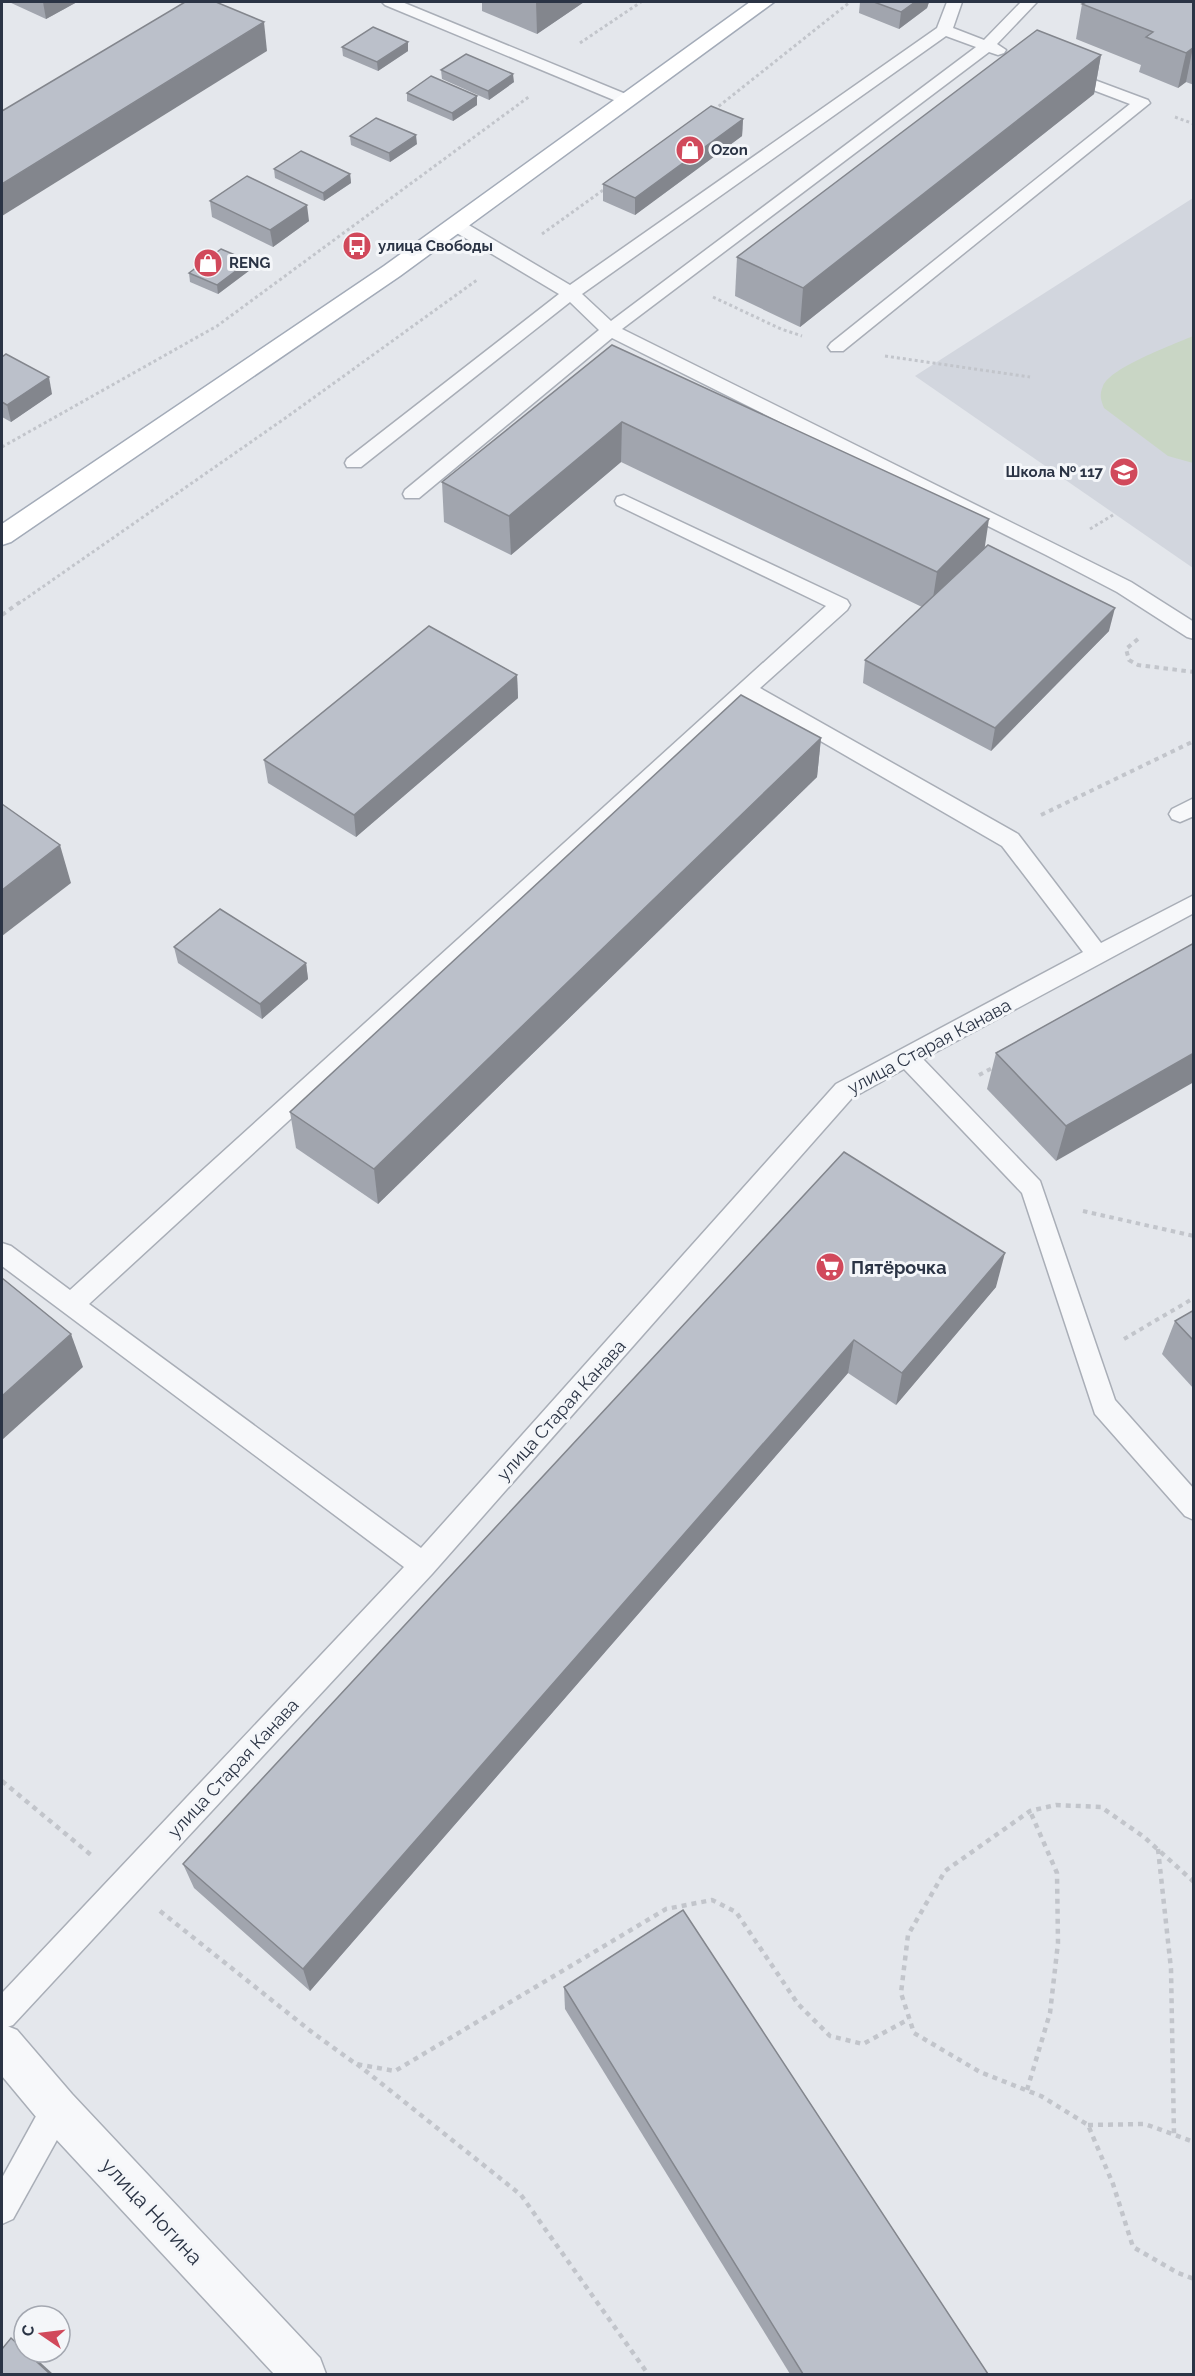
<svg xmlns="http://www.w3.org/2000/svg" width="1195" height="2376" font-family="Raleway,sans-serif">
  <rect width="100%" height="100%" fill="#e4e7ec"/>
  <polygon fill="#d2d6de" points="1193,198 1193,568 915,376"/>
  <path fill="#c9d6c5" d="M1193,336V463L1168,456L1104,408C1101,400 1099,395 1103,386C1111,367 1173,345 1193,336Z"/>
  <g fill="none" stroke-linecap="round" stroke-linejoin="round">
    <g stroke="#a9aeb7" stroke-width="3">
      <g id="lane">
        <polygon points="382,2 402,2 633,97 635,100 627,105 621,103 385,5"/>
        <path d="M947,2H962L953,28L984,40L1021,2H1037L997,44L1006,50L1004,53L998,55L989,52L622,329L1131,582L1194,622V639L1187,637L1117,592L1046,555L612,338L419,498H405L403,494L405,490L599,330L570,302L361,467H347L345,463L347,459L559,294L450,229L448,225L450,221H462L570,285L937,28ZM946,36L976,47L611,321L582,294Z"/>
        <polygon points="1065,69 1148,100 1150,103 843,351 831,351 828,347 831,343 1130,104 1059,77 1057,74 1059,71"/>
        <path d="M624,495L847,600L850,605L847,610L760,688L1018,834L1101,943L1194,895V913L923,1059L1040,1181L1115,1400L1194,1489V1520L1185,1516L1095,1414L1022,1193L904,1069L852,1098L432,1574L13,2025L2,2029V1993L404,1567L2,1266V1243L11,1246L70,1290L826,606L617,505L615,501L617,497ZM748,699L1002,846L1083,952L836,1084L421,1548L89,1304Z"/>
        <polygon points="1194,798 1194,816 1180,822 1172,819 1169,814 1172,809"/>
        <polygon points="57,2094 68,2098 72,2109 68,2120 13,2219 2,2224 2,2178 46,2098"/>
      </g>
    </g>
    <g stroke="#a9aeb7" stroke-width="3">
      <polygon id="street" points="2,2024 17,2030 72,2094 320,2358 326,2374 274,2374 42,2124 2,2076"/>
    </g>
    <g stroke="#a3abb8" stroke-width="3">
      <polygon id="primary" points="750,2 774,2 400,276 11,542 2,545 2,524 384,266"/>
    </g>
    <g stroke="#c2c5cb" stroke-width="3" stroke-dasharray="3 3" stroke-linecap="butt">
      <polyline points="580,43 641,2"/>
      <polyline points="714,110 850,2"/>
      <polyline points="1175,117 1194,124"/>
      <polyline points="542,234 606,188"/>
      <polyline points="713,297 781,329 802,336"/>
      <polyline points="885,356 1030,377"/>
      <polyline points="2,447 217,326 530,96"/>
      <polyline points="1090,529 1113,515"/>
      <polyline points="18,604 284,419 477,280"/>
    </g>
    <g stroke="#c2c5cb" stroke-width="4" stroke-dasharray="4.5 4.5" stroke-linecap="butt">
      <polyline points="2,615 20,602"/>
      <polyline points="1138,639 1126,649 1129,660 1138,665 1194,672"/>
      <polyline points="1041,815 1194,741"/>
      <polyline points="979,1075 996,1066"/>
      <polyline points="1083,1211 1194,1236"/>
      <polyline points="1124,1339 1194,1298"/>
    </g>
    <g stroke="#c2c5cb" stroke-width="4.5" stroke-dasharray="5 5" stroke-linecap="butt">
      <polyline points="2,1781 91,1855"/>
      <polyline points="1158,1849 1171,1969 1174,2135"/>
      <polyline points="1194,1882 1144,1837 1101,1807 1056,1805 1030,1811 945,1871 908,1935 901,1993 914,2033 980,2072 1041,2096 1088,2125 1113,2184 1133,2247 1178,2273 1194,2279"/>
      <polyline points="160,1911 313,2033 356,2064 395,2071 666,1909 712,1900 736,1912 798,2004 830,2036 863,2044 909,2019"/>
      <polyline points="357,2064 521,2195 648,2374"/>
      <polyline points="1027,2090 1050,2013 1058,1943 1057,1873 1030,1811"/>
      <polyline points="1088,2125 1145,2124 1194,2142"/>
    </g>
    <use href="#lane" fill="#f7f8fa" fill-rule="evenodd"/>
    <use href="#street" fill="#f7f8fa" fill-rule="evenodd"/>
    <use href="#primary" fill="#fff" fill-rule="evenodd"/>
  </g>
  <g fill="#a1a5ae">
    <polygon points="9,2 77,2 46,19"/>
    <polygon points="482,2 584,2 537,34 482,11"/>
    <polygon points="860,2 929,2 927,8 899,29 859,13"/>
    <polygon points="1194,2 1194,85 1186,82 1178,88 1139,72 1141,65 1076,39 1082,4"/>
    <polygon points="408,42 408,51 378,71 343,56 342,47"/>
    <polygon points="1101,55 1094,94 800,327 735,296 737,257"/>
    <polygon points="441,70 514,82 489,100 442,79"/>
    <polygon points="407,93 477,105 453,121 407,101"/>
    <polygon points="743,119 742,136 635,215 603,201 603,184"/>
    <polygon points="350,136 417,144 390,162 351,145"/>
    <polygon points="274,169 350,174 351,183 324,201 275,178"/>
    <polygon points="210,201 309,221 273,247 212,217"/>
    <polygon points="249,261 250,270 218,294 190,282 189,273"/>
    <polygon points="612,345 984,549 1109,631 991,751 863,683 865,660 922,607 621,462 511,555 444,522 442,482"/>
    <polygon points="2,357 52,394 11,422 2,417"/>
    <polygon points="517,675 518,698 356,837 268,783 264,760"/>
    <polygon points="821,738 817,777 378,1204 296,1148 290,1112"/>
    <polygon points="1194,943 1056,1161 987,1089 996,1053"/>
    <polygon points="174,947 306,963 308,979 262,1019 178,963"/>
    <polygon points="844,1152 996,1287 896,1405 848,1373 310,1991 194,1888 183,1864"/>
    <polygon points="1194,1310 1194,1389 1162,1354 1175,1321"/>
    <polygon points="564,1987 988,2374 790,2374 565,2009"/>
  </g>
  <g fill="#83868d">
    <polygon points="43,2 77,2 46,19"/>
    <polygon points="536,2 584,2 537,34"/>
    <polygon points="915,2 929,2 927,8 899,29 901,12"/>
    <polygon points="264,22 267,51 2,216 2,184"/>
    <polygon points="408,42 408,51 378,71 377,62"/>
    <polygon points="1193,47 1186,82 1178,88 1186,53"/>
    <polygon points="1101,55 1094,94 800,327 803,288"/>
    <polygon points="513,74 514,82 489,100 488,91"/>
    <polygon points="477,96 477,105 453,121 452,113"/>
    <polygon points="743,119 742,136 635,215 635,198"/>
    <polygon points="416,135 417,144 390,162 389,153"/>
    <polygon points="350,174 351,183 324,201 323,193"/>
    <polygon points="307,205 309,221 273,247 270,230"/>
    <polygon points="249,261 250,270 218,294 217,285"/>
    <polygon points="49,377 52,394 11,422 7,405"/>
    <polygon points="622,422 621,462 511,555 509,516"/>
    <polygon points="989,519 983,559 931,611 937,572"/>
    <polygon points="1115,608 1109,631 991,751 995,728"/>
    <polygon points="517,675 518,698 356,837 354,815"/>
    <polygon points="821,738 817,777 378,1204 374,1169"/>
    <polygon points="60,845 71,883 2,936 2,890"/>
    <polygon points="306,963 308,979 262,1019 260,1004"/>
    <polygon points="1194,1053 1194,1082 1056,1161 1066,1126"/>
    <polygon points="1005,1253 996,1287 896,1405 902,1373"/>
    <polygon points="71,1334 83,1367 2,1440 2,1396"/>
    <polygon points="854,1340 848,1373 310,1991 303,1969"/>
    <polygon points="26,2352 29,2352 53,2374 50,2374"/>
  </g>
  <g fill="#bbc0ca" stroke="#83868d" stroke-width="1.5">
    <polygon points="185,2 216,2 264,22 2,184 2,111"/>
    <polygon points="874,2 915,2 901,12"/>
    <polygon points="1086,2 1194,2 1194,47 1186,53 1146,37 1153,32 1082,4"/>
    <polygon points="373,27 408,42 377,62 342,47"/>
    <polygon points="1037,30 1101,55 803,288 737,257"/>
    <polygon points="466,54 513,74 488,91 441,70"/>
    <polygon points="431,76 477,96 452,113 407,93"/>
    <polygon points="711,106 743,119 635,198 603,184"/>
    <polygon points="376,118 416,135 389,153 350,136"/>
    <polygon points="301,151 350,174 323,193 274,169"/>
    <polygon points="247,176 307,205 270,230 210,201"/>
    <polygon points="221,249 249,261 217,285 189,273"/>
    <polygon points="612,345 989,519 937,572 622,422 509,516 442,482"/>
    <polygon points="6,354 49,377 7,405 2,402 2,357"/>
    <polygon points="988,545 1115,608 995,728 865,660"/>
    <polygon points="429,626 517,675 354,815 264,760"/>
    <polygon points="741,695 821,738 374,1169 290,1112"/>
    <polygon points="2,804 60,845 2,890"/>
    <polygon points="220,909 306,963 260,1004 174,947"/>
    <polygon points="1194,943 1194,1053 1066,1126 996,1053"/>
    <polygon points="844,1152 1005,1253 902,1373 854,1340 303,1969 183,1864"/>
    <polygon points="2,1278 71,1334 2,1396"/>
    <polygon points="1194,1310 1194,1341 1175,1321"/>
    <polygon points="683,1910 988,2374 803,2374 564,1987"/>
    <polygon points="11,2338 24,2350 24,2352 26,2352 50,2374 2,2374 2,2349"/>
  </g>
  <defs>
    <g id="shop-disc" transform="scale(1.5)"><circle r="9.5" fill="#d1495b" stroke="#f4f6f9"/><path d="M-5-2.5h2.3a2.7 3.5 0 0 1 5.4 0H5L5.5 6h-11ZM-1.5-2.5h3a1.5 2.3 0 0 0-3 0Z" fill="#fff"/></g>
    <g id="bus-disc" transform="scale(1.5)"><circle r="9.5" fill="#d1495b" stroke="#f4f6f9"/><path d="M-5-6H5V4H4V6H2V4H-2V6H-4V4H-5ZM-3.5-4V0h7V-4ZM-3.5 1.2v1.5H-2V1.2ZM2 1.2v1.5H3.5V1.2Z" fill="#fff"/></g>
    <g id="school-disc" transform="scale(1.5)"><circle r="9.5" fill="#d1495b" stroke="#f4f6f9"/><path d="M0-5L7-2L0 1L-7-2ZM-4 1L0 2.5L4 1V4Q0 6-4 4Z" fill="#fff"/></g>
    <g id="supermarket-disc" transform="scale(1.5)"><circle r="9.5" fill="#d1495b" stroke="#f4f6f9"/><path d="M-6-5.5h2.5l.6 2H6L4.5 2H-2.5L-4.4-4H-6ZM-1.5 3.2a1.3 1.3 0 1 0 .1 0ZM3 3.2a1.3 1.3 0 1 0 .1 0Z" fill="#fff"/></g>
  </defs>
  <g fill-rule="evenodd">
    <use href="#shop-disc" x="690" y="150"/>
    <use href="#bus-disc" x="357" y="246"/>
    <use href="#shop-disc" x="208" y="263"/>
    <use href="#school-disc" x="1124" y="472"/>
    <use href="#supermarket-disc" x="830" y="1267"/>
  </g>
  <g text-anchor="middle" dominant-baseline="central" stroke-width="6" stroke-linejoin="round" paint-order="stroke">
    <g font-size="15" font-weight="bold" fill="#2b3445" stroke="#f4f6f9" text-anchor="start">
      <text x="711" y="150">Ozon</text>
      <text x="378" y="246">улица Свободы</text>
      <text x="229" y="263">RENG</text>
      <text x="1103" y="472" text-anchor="end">Школа № 117</text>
    </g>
    <g font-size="18" fill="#2b3445" stroke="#f4f6f9">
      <text transform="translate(929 1046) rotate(-28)">улица Старая Канава</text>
      <text transform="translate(561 1410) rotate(-48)">улица Старая Канава</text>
      <text transform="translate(233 1768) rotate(-47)">улица Старая Канава</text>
    </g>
    <g font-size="18" font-weight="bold" fill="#2b3445" stroke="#f4f6f9" text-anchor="start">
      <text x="851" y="1267">Пятёрочка</text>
    </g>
    <g font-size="21" fill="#2b3445" stroke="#f4f6f9">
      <text transform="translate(152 2211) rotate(47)">улица Ногина</text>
    </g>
  </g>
  <rect width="1195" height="2376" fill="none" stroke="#2b3445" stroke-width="6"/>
  <g transform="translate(42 2334) rotate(284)"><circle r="28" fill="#f4f6f9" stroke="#a4a8b1" stroke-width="1.5"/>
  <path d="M0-4.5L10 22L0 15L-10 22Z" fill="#d1495b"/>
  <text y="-9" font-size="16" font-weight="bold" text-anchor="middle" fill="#2b3445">С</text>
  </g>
</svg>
